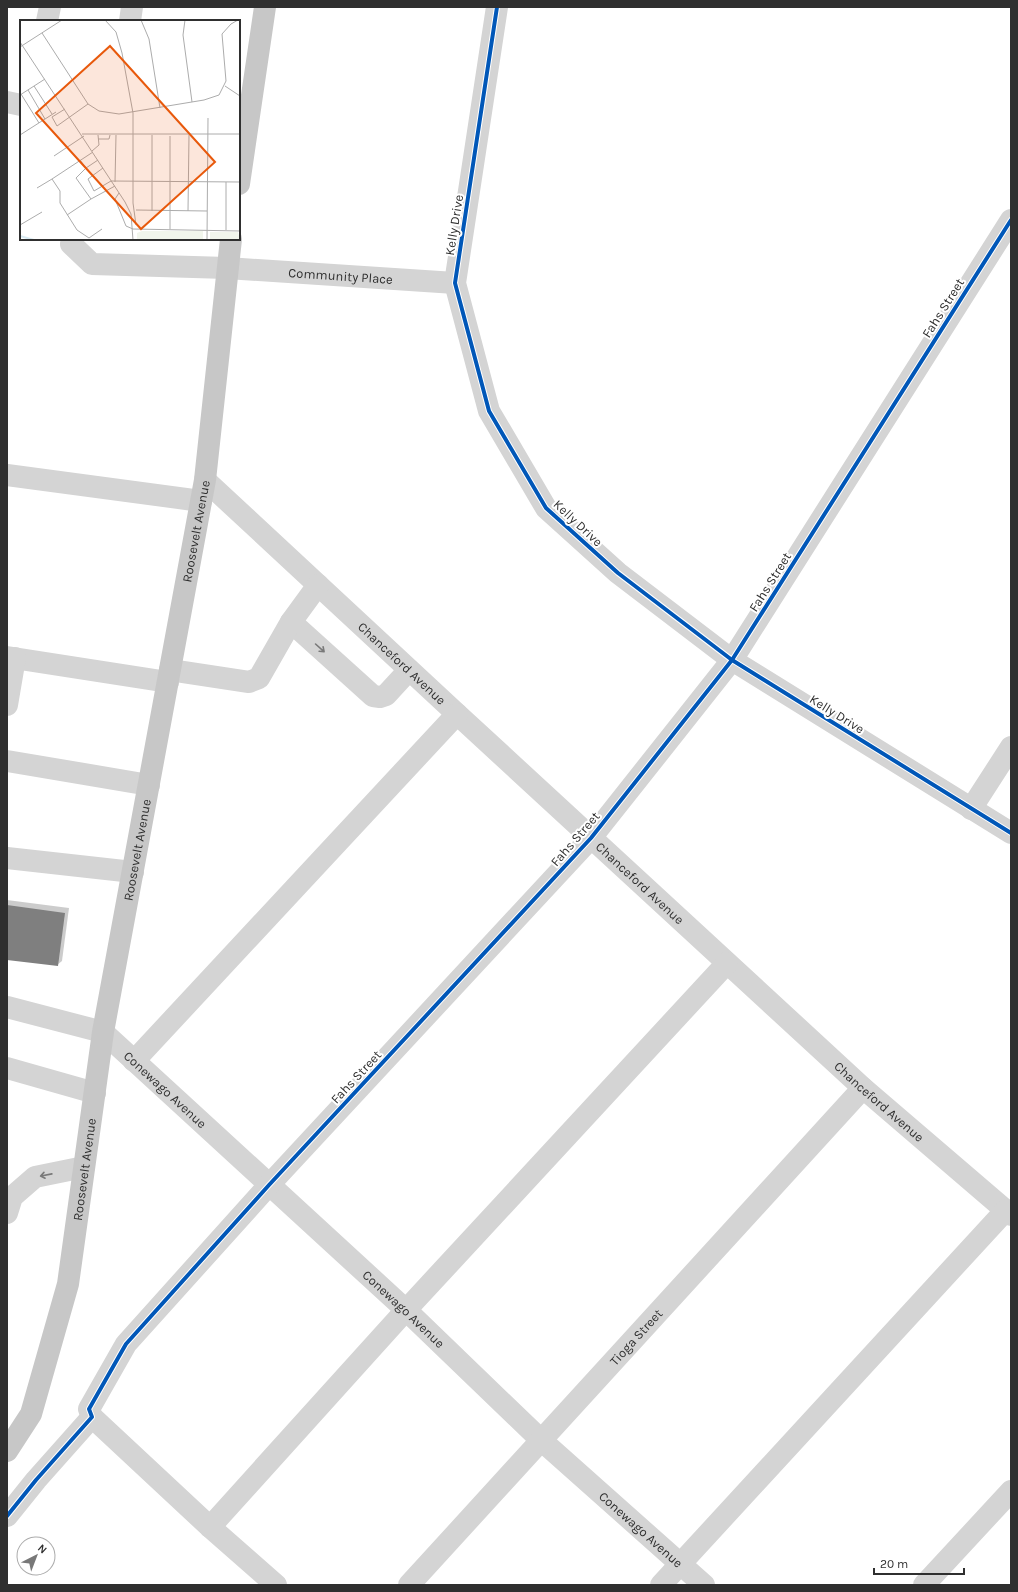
<svg xmlns="http://www.w3.org/2000/svg" width="1018" height="1592" font-family="Karla,sans-serif">
  <rect width="100%" height="100%" fill="#fff"/>
  <polygon fill="#0003" points="7,900 69,908 62,961 57,965 7,958"/>
  <polygon fill="#7f7f7f" points="7,905 65,913 58,966 7,960"/>
  <g fill="none" stroke-linecap="round" stroke-linejoin="round">
    <g stroke="#d4d4d4" stroke-width="22">
      <polyline points="497,7 455,283 489,411 546,508 618,573 732,660 1011,833"/>
      <polyline points="47,21 50,7"/>
      <polyline points="130,21 132,7"/>
      <polyline points="7,102 21,105"/>
      <path id="s1" d="M72,239L71,244L92,264L227,268L455,283"/>
      <polyline points="7,475 201,501"/>
      <path id="s2" d="M205,480L457,714L863,1088L1011,1215"/>
      <polyline points="291,622 373,696 380,697 386,695 409,670"/>
      <polyline points="7,657 168,682"/>
      <polyline points="170,670 249,682 259,678 291,622 318,585"/>
      <polyline points="7,705 15,658"/>
      <polyline points="7,761 149,785"/>
      <polyline points="971,809 1011,747"/>
      <polyline points="7,858 133,872"/>
      <path id="s3" d="M7,1007L103,1032L406,1310L541,1440L704,1585"/>
      <polyline points="134,1061 457,714"/>
      <polyline points="7,1068 95,1093"/>
      <polyline points="7,1213 12,1197 35,1177 84,1167"/>
      <polyline points="7,1516 36,1480 92,1417"/>
      <polyline points="210,1527 406,1310 727,963"/>
      <polyline points="276,1585 210,1527 92,1417 89,1409 126,1344 269,1185 591,838 732,660 1011,220"/>
      <path id="s4" d="M409,1585L863,1088"/>
      <polyline points="661,1585 1006,1210"/>
      <polyline points="924,1585 1011,1491"/>
    </g>
    <g stroke="#c7c7c7" stroke-width="22">
      <polyline points="239,184 265,7"/>
      <path id="s5" d="M7,1451L31,1414L68,1284L103,1032L205,480L231,239"/>
    </g>
    <g stroke="#fff" stroke-width="6">
      <g id="cycleway">
        <polyline points="497,7 455,283 489,411 546,508 618,573 732,660 1011,833"/>
        <polyline points="7,1516 36,1480 92,1417 89,1409 126,1344 269,1185 591,838 732,660 1011,220"/>
      </g>
    </g>
    <use href="#cycleway" stroke="#0057b8" stroke-width="4"/>
  </g>
  <defs><path id="oneway-shaft" d="M-6 0H5M1.5-3L5.5 0L1.5 3" fill="none" stroke-width="1.6" stroke-linecap="round" stroke-linejoin="round"/></defs>
  <g stroke="#797979">
    <use href="#oneway-shaft" transform="translate(320 648) rotate(42)"/>
    <use href="#oneway-shaft" transform="translate(46 1175) rotate(169)"/>
  </g>
  <g text-anchor="middle" dominant-baseline="central" stroke-width="4" stroke-linejoin="round" paint-order="stroke">
    <g font-size="13" fill="#2f2f2f" stroke="#fff">
      <text transform="translate(454 225) rotate(-81)">Kelly Drive</text>
      <text stroke="none"><textPath href="#s1" startOffset="283">Community Place</textPath></text>
      <text transform="translate(943 308) rotate(-58)">Fahs Street</text>
      <text transform="translate(578 523) rotate(43)">Kelly Drive</text>
      <text stroke="none"><textPath href="#s5" startOffset="943">Roosevelt Avenue</textPath></text>
      <text transform="translate(770 582) rotate(-58)">Fahs Street</text>
      <text stroke="none"><textPath href="#s2" startOffset="269">Chanceford Avenue</textPath></text>
      <text transform="translate(837 714) rotate(32)">Kelly Drive</text>
      <text transform="translate(575 839) rotate(-49)">Fahs Street</text>
      <text stroke="none"><textPath href="#s5" startOffset="619">Roosevelt Avenue</textPath></text>
      <text stroke="none"><textPath href="#s2" startOffset="593">Chanceford Avenue</textPath></text>
      <text transform="translate(356 1077) rotate(-47)">Fahs Street</text>
      <text stroke="none"><textPath href="#s3" startOffset="184">Conewago Avenue</textPath></text>
      <text stroke="none"><textPath href="#s2" startOffset="917">Chanceford Avenue</textPath></text>
      <text stroke="none"><textPath href="#s5" startOffset="295">Roosevelt Avenue</textPath></text>
      <text stroke="none"><textPath href="#s3" startOffset="508">Conewago Avenue</textPath></text>
      <text stroke="none"><textPath href="#s4" startOffset="336">Tioga Street</textPath></text>
      <text stroke="none"><textPath href="#s3" startOffset="832">Conewago Avenue</textPath></text>
    </g>
  </g>
  <g transform="translate(20 20)">
    <rect width="220" height="220" fill="#fff"/>
    <path d="M122,211H183V220H117V213ZM190,212H218L220,220H190Z" fill="#f1f5ec"/>
    <path fill="none" stroke="#d8eaf2" stroke-width="2" d="M0,216L14,220"/>
    <path fill="none" stroke="#acacac" stroke-width="1" d="M85,0L96,12L102,33L113,93V183L116,205M121,0L129,19L140,88M165,0L163,15L172,82M22,13L68,84L79,91L99,94L184,80L199,75L206,61L202,14L211,4L218,0M0,22L105,182L111,194L113,220M0,27L42,0M14,66L32,94M205,66L220,76M8,70L25,99M1,74L19,103M0,75L25,59M45,89L32,97L37,106L68,84M62,114H220M0,115L36,92M78,119H89L90,115M72,131L79,125L78,115M73,132L32,159L40,171V183L57,210L69,218L82,209M34,136L64,116M60,140L66,148L78,140M66,148L56,158L71,179L95,166M83,148L68,159L74,171L91,161L220,162M95,162L96,115M17,168L32,159M99,173L95,179L106,206L113,209L220,211M116,190L187,191M132,191V115M168,191L169,115M47,195L71,179M0,205L22,192M150,209V116M206,210V162M187,220L188,98"/>
    <path fill="#e8590c" fill-opacity="0.15" stroke="#e8590c" stroke-width="2" d="M90,26L195,142L121,209L16,93Z"/>
    <rect width="220" height="220" fill="none" stroke="#2f2f2f" stroke-width="2"/>
  </g>
  <rect width="1018" height="1592" fill="none" stroke="#2f2f2f" stroke-width="16"/>
  <g transform="translate(36 1556) rotate(42)"><circle r="19" fill="#ffffff" stroke="#acacac"/>
  <path d="M0-3L7 15L0 10L-7 15Z" fill="#787878"/>
  <text y="-6" font-size="11" font-weight="bold" text-anchor="middle" fill="#2f2f2f">N</text>
  </g>
  <path d="M874 1568v6h90v-6" fill="none" stroke="#2f2f2f" stroke-width="2"/>
  <text x="880" y="1568" font-size="12" fill="#2f2f2f" stroke="#ffffff" stroke-width="3" paint-order="stroke">20 m</text>
</svg>
